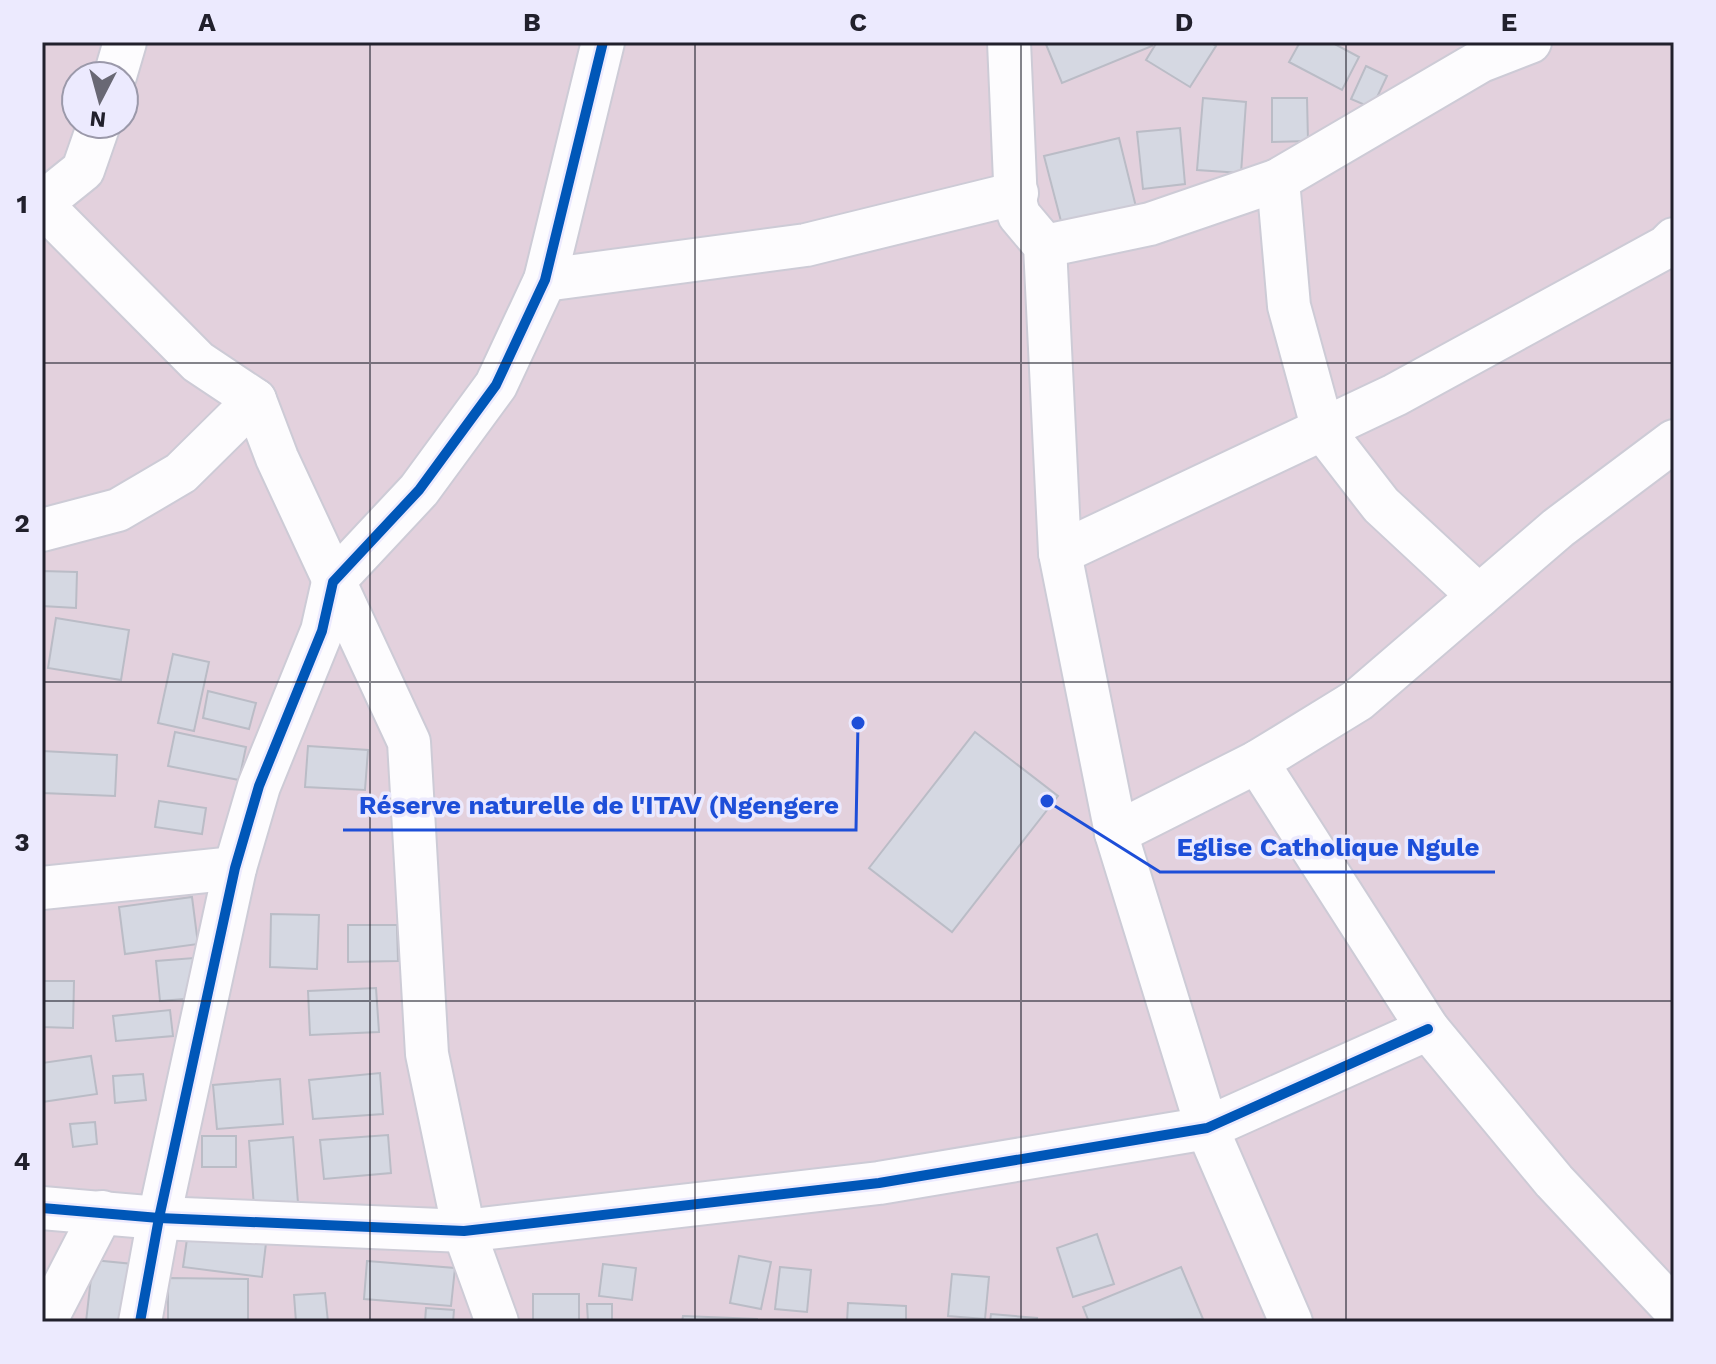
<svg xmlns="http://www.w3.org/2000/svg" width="1716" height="1364" font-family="'Work Sans',sans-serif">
  <rect width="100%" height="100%" fill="#f0eefa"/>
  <path fill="#e3d1dd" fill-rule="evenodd" d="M42,42H1674V1322H42ZM76,76H124V124H76Z"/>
  <g fill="#d5d8e2" stroke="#babcc6" stroke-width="2">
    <polygon points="1045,42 1150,42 1152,46 1062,83"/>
    <polygon points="1157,42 1209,42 1216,46 1190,87 1146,60"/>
    <polygon points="1300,42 1331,42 1359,57 1342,90 1289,62"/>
    <polygon points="1366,66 1387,76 1372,108 1351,99"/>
    <polygon points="1203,98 1246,102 1241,173 1197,170"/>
    <polygon points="1272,98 1307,98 1308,141 1272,142"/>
    <polygon points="1180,128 1185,184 1143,189 1137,132"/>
    <polygon points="1119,138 1136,207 1062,225 1044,156"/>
    <polygon points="42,571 77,572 76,608 42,606"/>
    <polygon points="56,618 129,630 121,680 48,668"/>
    <polygon points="173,654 209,662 194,731 158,723"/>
    <polygon points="208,691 256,703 249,729 203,718"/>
    <polygon points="175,732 246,747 239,780 168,766"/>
    <polygon points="975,732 1058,796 952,932 869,868"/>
    <polygon points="308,746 368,750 365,790 305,787"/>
    <polygon points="42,751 117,755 115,796 42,793"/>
    <polygon points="159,801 206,808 202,834 155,827"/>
    <polygon points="192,897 198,944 125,954 119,907"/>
    <polygon points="271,914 319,915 317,969 270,967"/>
    <polygon points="348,925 397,925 398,961 348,962"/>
    <polygon points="194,958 197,998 160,1001 156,961"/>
    <polygon points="42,981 74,981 73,1028 42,1027"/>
    <polygon points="376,988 379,1032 310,1035 308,991"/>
    <polygon points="170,1010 173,1036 116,1041 113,1016"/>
    <polygon points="91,1056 97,1094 42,1102 42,1063"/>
    <polygon points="380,1073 383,1114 313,1119 309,1080"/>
    <polygon points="143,1074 146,1100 115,1103 113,1076"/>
    <polygon points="280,1079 283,1124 217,1129 213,1085"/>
    <polygon points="95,1122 97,1144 73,1147 70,1124"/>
    <polygon points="388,1135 391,1173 324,1179 320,1140"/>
    <rect x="202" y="1136" width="34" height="31"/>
    <polygon points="293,1137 298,1203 254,1207 249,1141"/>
    <polygon points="188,1232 266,1243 262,1277 183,1267"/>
    <polygon points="1097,1234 1114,1284 1073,1297 1057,1248"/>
    <polygon points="739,1256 771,1262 761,1309 730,1303"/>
    <polygon points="93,1260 133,1264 127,1322 86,1322"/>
    <polygon points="367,1261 455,1268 451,1306 364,1299"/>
    <polygon points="603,1264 636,1268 632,1300 599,1296"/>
    <polygon points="780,1267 811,1270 807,1312 775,1309"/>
    <polygon points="1181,1267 1203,1319 1089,1322 1083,1307"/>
    <polygon points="952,1274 989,1277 985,1319 948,1316"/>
    <polygon points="168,1278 248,1279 248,1322 168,1322"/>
    <polygon points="325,1293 328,1322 296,1322 294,1295"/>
    <rect x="533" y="1294" width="46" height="28"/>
    <polygon points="848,1303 906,1306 906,1322 847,1322"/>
    <polygon points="587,1304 612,1304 612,1322 588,1322"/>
    <polygon points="426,1308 454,1310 453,1322 425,1322"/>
    <polygon points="991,1314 1037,1318 1036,1322 990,1322"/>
    <polygon points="683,1316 757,1319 757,1322 682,1322"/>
  </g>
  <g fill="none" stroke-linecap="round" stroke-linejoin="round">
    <g stroke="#cdcbd6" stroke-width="46">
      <g id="minor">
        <polyline points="1009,42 1016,204 1019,215 1045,246 1060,553 1116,833 1207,1128 1291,1322"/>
        <polyline points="115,76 125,42"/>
        <polyline points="1278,180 1289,306 1323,430 1381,505 1479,596"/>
        <polyline points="42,203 83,170 99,124"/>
        <polyline points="42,205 198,362 255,400 277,458 409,742 427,1054 464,1231 497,1322"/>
        <polyline points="1045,246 1150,224 1278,180 1481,61 1530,42"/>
        <polyline points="545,280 806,245 1017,193"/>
        <polyline points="42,530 118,510 181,473 255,400"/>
        <polyline points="1060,553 1395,395 1666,247 1674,239"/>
        <polyline points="1257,762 1428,1029 1554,1181 1674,1309"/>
        <polyline points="1116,833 1257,762 1358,700 1558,528 1674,441"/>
        <polyline points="42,888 235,868"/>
        <polyline points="42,1208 159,1218 464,1231 879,1183 1207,1128 1428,1029"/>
        <polyline points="45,1322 102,1212"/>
        <polyline points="140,1322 159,1218 235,868 259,786 322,631 333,582 419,490 496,385 545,280 603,42"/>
      </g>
    </g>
    <use href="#minor" stroke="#fdfcfe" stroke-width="42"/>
    <g stroke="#eceafe" stroke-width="15">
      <g id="cycleway">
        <polyline points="42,1208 159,1218 464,1231 879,1183 1207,1128 1428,1029"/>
        <polyline points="140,1322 159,1218 235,868 259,786 322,631 333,582 419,490 496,385 545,280 603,42"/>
      </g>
    </g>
    <use href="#cycleway" stroke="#0057b8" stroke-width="10"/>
  </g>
  <path fill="none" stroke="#21202c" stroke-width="2" stroke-opacity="0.55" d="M370,42V1322M695,42V1322M1021,42V1322M1346,42V1322M42,363H1674M42,682H1674M42,1001H1674"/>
  <path fill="none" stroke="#1d4ed8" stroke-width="3" d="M858 723L856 830H343M1047 801L1160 872H1495"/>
  <g fill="#1d4ed8" stroke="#eceafe" stroke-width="3">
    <circle cx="858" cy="723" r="8"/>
    <circle cx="1047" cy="801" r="8"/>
  </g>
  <g font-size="26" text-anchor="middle" font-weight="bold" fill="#1d4ed8" stroke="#eceafe" stroke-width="7" stroke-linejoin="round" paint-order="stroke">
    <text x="599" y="814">Réserve naturelle de l'ITAV (Ngengere</text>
    <text x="1328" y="856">Eglise Catholique Ngule</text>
  </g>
  <rect width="1716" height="1364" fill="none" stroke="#eceafe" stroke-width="88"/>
  <g transform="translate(100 100) rotate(186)"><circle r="38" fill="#eceafe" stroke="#9b99aa" stroke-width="2"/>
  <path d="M0-6L14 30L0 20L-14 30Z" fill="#696874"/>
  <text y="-12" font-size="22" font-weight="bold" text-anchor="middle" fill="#21202c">N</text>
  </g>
  <rect x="44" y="44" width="1628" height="1276" fill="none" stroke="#21202c" stroke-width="3"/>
  <g font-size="26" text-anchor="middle" font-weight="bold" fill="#21202c">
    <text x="207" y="31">A</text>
    <text x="532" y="31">B</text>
    <text x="858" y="31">C</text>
    <text x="1184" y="31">D</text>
    <text x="1509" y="31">E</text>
    <text x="22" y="213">1</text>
    <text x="22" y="532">2</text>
    <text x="22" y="851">3</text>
    <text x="22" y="1170">4</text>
  </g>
</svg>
